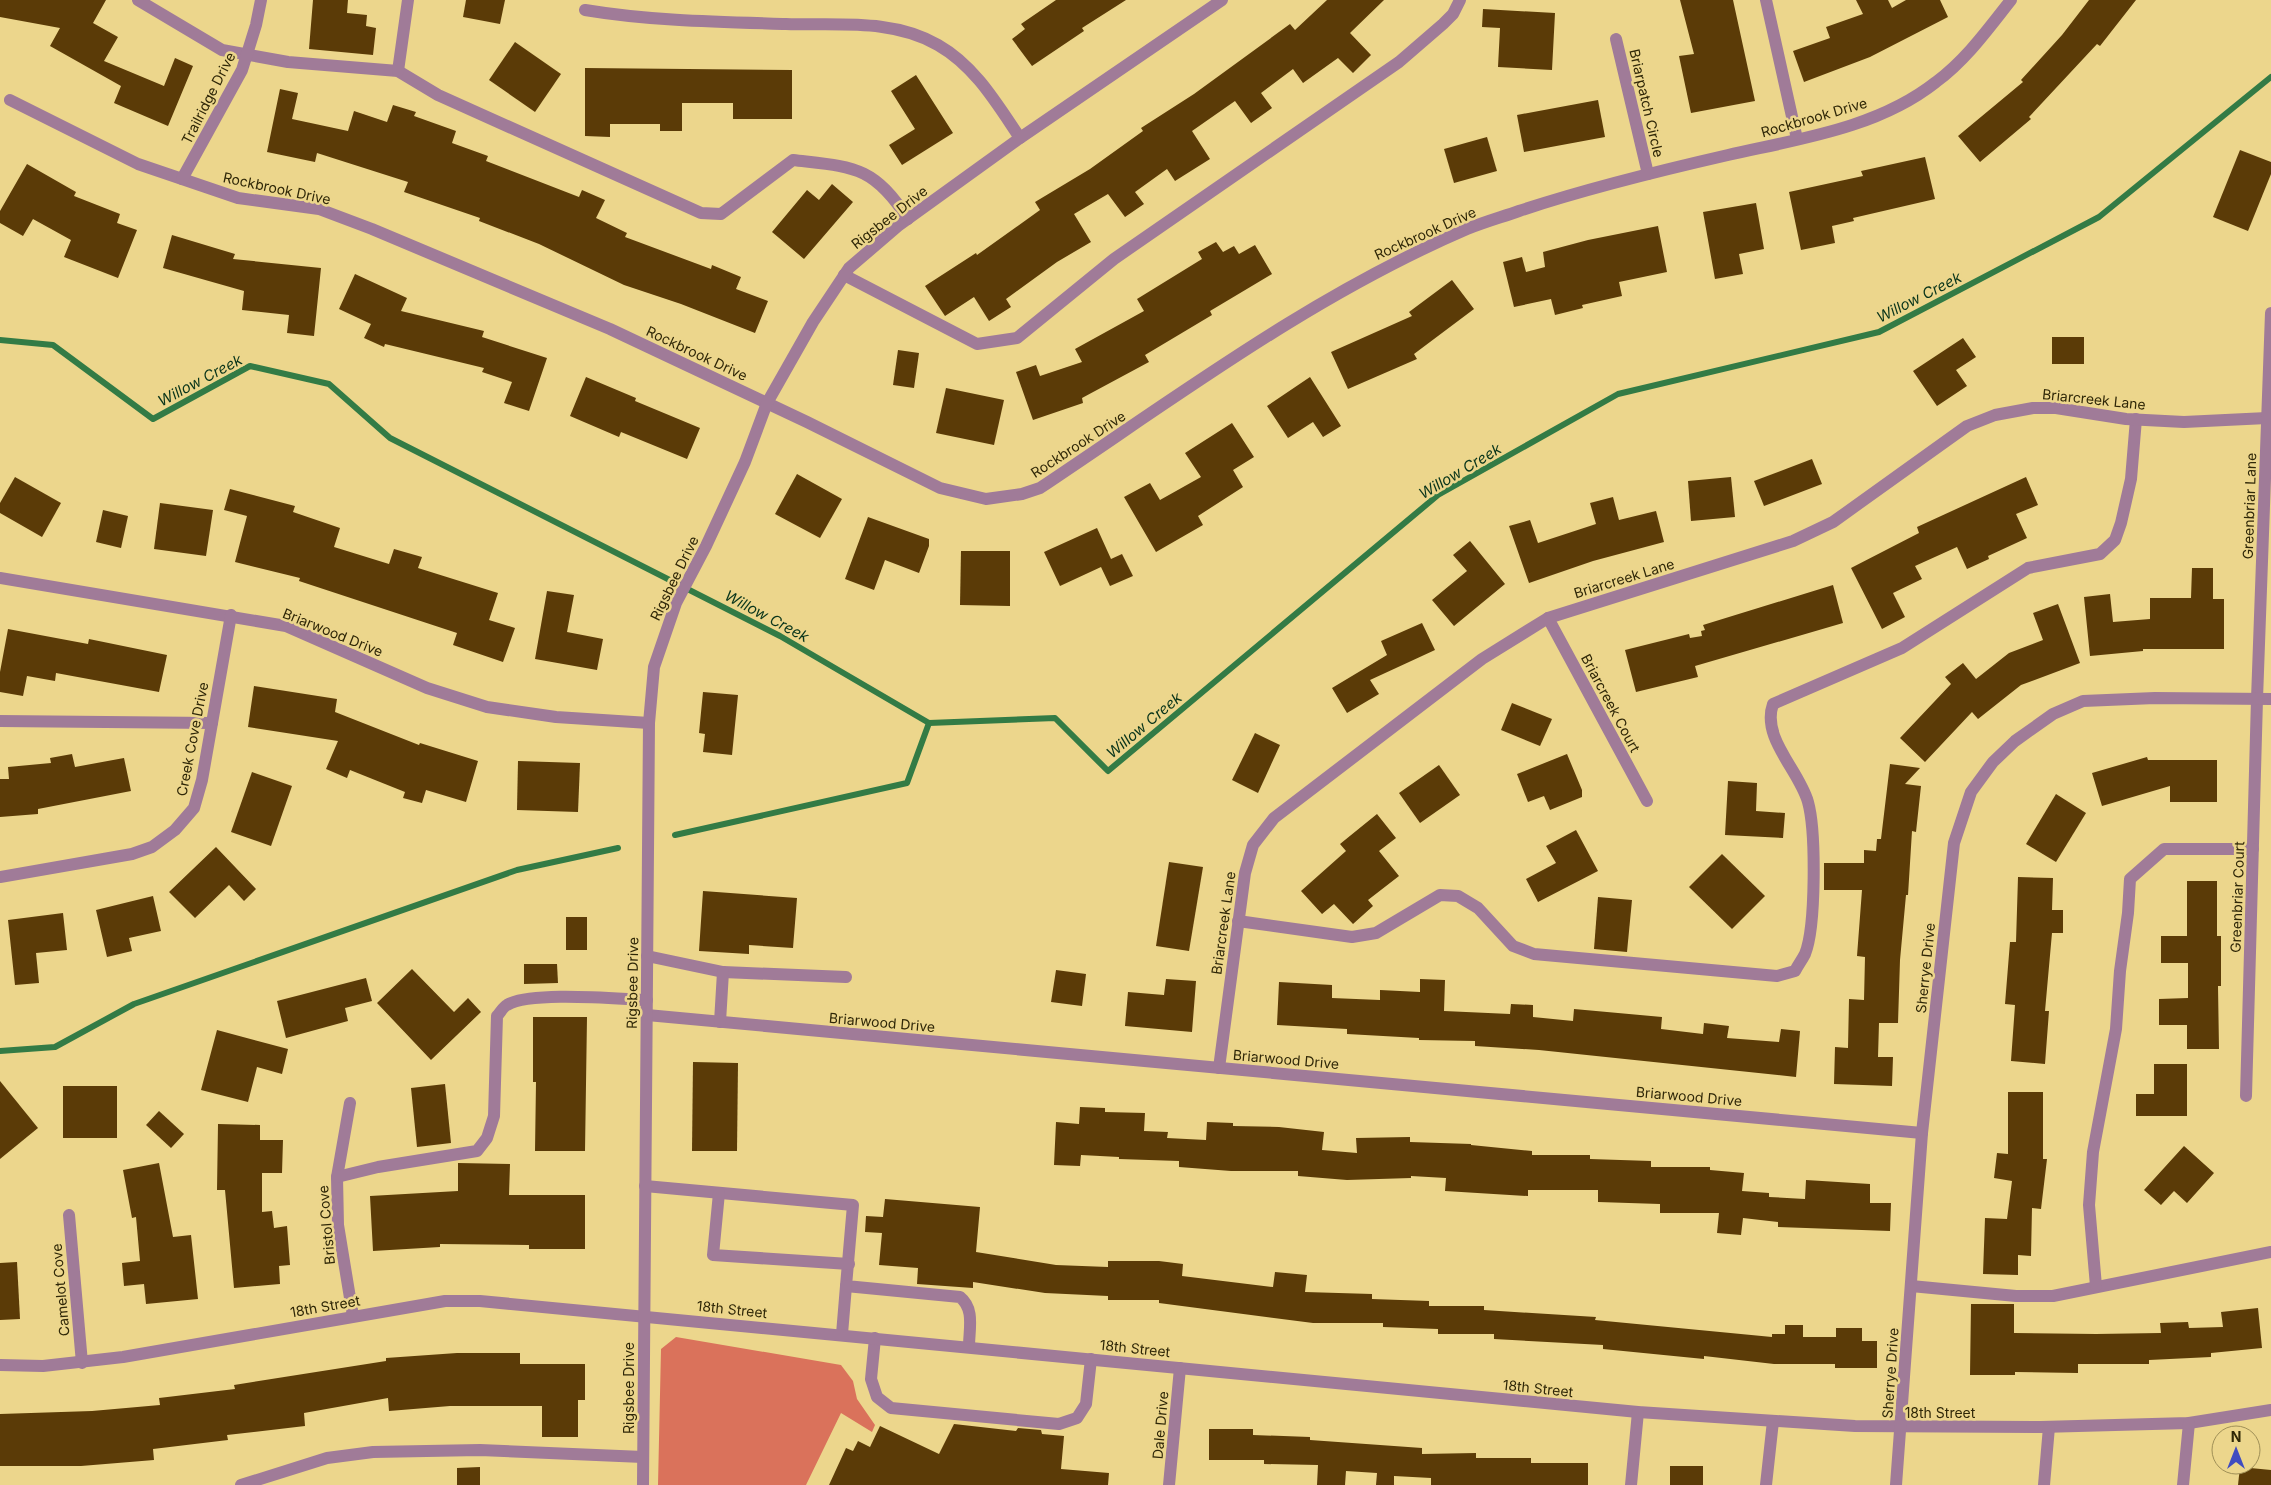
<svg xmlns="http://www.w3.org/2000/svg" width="2271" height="1485" font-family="Inter,sans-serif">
  <rect width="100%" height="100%" fill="#ecd68c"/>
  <polygon fill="#da725b" points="676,1337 841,1365 853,1381 857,1399 875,1425 872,1432 841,1413 806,1485 658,1485 661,1349"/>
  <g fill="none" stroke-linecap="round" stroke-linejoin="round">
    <g stroke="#337b45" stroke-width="6">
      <polyline points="0,340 53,345 153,419 250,366 329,384 390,438 780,636 929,723 1055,718 1108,771 1438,495 1618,394 1879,332 2099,217 2271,77"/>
      <polyline points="675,835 907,783 929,723"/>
      <polyline points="0,1051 55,1047 134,1004 517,870 618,848"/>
    </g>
  </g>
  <g fill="#5b3b07">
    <polygon points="0,0 106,0 93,23 118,37 104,61 164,86 175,58 193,66 168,126 114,103 121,86 50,46 60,28 0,17"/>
    <polygon points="313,0 348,0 347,13 367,15 366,26 376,28 373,55 309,49"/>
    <polygon points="466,0 505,0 500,24 463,17"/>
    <polygon points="1056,0 1126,0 1082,28 1084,31 1032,66 1012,39 1025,29 1021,24"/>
    <polygon points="1327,0 1384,0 1350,33 1371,55 1353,73 1338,58 1303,83 1293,69 1261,93 1272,108 1251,123 1235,101 1192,131 1210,159 1175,181 1167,169 1135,192 1144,204 1125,217 1108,194 1074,214 1091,242 1057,262 1006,299 1011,307 989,321 974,297 945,316 925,286 976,253 977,255 1040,210 1035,202 1090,169 1143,131 1141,128 1194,94 1290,24 1295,30"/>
    <polygon points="1680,0 1733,0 1755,101 1691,113 1679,56 1694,54"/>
    <polygon points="1856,0 1888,0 1892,8 1906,0 1940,0 1948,17 1870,57 1804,82 1793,51 1830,38 1826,27 1863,14"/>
    <polygon points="2089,0 2136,0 2100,46 2097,44 2029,117 2031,119 1980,162 1958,136 2023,82 2021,80 2062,35"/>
    <polygon points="1483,9 1555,13 1552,70 1498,67 1500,28 1482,27"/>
    <polygon points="515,42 561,74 535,112 489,80"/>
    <polygon points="585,68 792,70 792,119 733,119 733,103 682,103 682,131 660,131 660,124 610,124 610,137 585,136"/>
    <polygon points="916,75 953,133 902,165 889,145 915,129 891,91"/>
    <polygon points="280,89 298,93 292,119 348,131 354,111 387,122 393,105 416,112 414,116 456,131 452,143 488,156 486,161 579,197 582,190 605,200 596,218 627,233 625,237 711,269 712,265 741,277 736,289 768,301 755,333 681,304 624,285 539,244 479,221 480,218 404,192 408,182 317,153 315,162 267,152"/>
    <polygon points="1598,100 1605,137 1524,152 1517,115"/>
    <polygon points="1487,137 1497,171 1454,183 1444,149"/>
    <polygon points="2240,150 2271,162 2271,174 2248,231 2213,217"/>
    <polygon points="1925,157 1935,199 1853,218 1854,221 1832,226 1835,243 1801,250 1789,192 1863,176 1861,171"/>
    <polygon points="27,164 76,192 74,196 120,214 117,223 137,230 118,278 64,257 71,240 33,219 23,236 0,223 0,211"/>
    <polygon points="832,184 853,202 804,259 772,232 807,190 819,200"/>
    <polygon points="1756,203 1764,249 1739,254 1743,274 1715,279 1703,212"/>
    <polygon points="1658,226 1667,272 1619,282 1622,296 1582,305 1583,308 1555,315 1551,299 1514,307 1503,262 1522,257 1526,272 1545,267 1543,252 1588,240"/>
    <polygon points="172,235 235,254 233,259 321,268 314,336 287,333 289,315 242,310 244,291 163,268"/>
    <polygon points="1216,242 1223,252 1234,246 1239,254 1255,245 1272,274 1210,311 1212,315 1145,355 1149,362 1082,398 1083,403 1033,420 1016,372 1036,365 1040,376 1082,362 1075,349 1144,311 1137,299 1202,259 1198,252"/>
    <polygon points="355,274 407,298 401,311 484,331 482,337 547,358 529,411 504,403 512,382 482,372 484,368 385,344 384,347 364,338 371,324 339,309"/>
    <polygon points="1452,280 1474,309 1414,354 1417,359 1348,389 1331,352 1412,316 1409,312"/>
    <rect x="2052" y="337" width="32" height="27"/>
    <polygon points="1963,338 1976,357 1956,370 1967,386 1937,406 1913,371"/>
    <polygon points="898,350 919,353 914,388 893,385"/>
    <polygon points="586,377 636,398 635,401 700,428 687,459 621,432 619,437 570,416"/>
    <polygon points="1310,377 1341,426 1323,437 1313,422 1288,438 1267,406"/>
    <polygon points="946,388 1004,400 994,445 936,433"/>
    <polygon points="1232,423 1254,457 1233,470 1243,487 1198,516 1203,525 1156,552 1124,497 1150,483 1160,500 1201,477 1185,453"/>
    <polygon points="1812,459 1822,484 1764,506 1754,481"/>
    <polygon points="797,474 842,499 820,538 775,514"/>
    <polygon points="15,477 61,503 42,537 0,513 0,503"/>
    <polygon points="1731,477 1735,517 1691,521 1688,481"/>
    <polygon points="2026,477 2038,505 2016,514 2027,538 1988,556 1989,559 1967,569 1957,547 1915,566 1922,579 1893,593 1905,617 1882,629 1851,568 1919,533 1917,527"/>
    <polygon points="230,489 295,506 293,512 340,528 334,547 389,564 394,549 422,557 418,568 498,593 489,620 515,628 503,662 453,645 457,633 299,581 300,578 235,562 247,516 224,510"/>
    <polygon points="1613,497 1619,520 1656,511 1664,542 1593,561 1529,583 1509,526 1530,520 1538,543 1596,524 1590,503"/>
    <polygon points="160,503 213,510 206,556 154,549"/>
    <polygon points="103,510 128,516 121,548 96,542"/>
    <polygon points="868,517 929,539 929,546 919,573 885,560 874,590 845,579"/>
    <polygon points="1097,528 1111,559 1122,554 1133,576 1110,586 1101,567 1060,586 1044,552"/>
    <polygon points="1470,541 1505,584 1454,626 1432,600 1467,571 1453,555"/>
    <polygon points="961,551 1010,551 1010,606 960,605"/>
    <polygon points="2192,568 2213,568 2213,599 2224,599 2224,649 2143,649 2143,651 2090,656 2084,597 2110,594 2113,622 2150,619 2150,598 2191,598"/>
    <polygon points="1833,585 1843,623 1695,666 1698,677 1636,692 1625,650 1689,634 1690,638 1702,636 1701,631 1705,630 1703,625"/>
    <polygon points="547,591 574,595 567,632 603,639 597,670 535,659"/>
    <polygon points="2058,604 2080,663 2021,685 1978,719 1972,712 1925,762 1900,738 1951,684 1945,677 1963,663 1976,679 2009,653 2043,640 2033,613"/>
    <polygon points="1422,623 1435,650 1370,680 1379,694 1347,713 1332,688 1387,655 1381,641"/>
    <polygon points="8,629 88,644 89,639 167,655 159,692 56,673 55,681 27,676 23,696 0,692 0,672"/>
    <polygon points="254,686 337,699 335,712 419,745 420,743 478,761 466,802 426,790 422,803 403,798 405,792 350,770 347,778 326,769 338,741 248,727"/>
    <polygon points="703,692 738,695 732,755 703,752 705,734 699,733"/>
    <polygon points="1512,703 1552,719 1540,746 1501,730"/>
    <polygon points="1255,733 1280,745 1258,793 1232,780"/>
    <polygon points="72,754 75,767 124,758 131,791 38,809 38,814 0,817 0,779 9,779 8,767 51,763 50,758"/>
    <polygon points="1567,754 1582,790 1582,797 1550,810 1544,796 1528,802 1517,774"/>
    <polygon points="2147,757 2148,760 2217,760 2217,802 2170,802 2170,786 2102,806 2092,773"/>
    <polygon points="518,761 580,763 578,812 517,810"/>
    <polygon points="1890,764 1920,768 1905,784 1921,786 1916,832 1912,831 1908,895 1906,895 1900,960 1898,1023 1879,1023 1878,1057 1893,1057 1892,1086 1834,1084 1835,1047 1848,1048 1849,999 1864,1000 1865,957 1857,956 1862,890 1824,890 1824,863 1864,863 1864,850 1876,851 1877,839 1881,839"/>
    <polygon points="1439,765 1460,795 1420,823 1399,793"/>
    <polygon points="252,772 292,786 271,846 231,832"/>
    <polygon points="1728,781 1757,783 1756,811 1785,813 1783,838 1725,835"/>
    <polygon points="2056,794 2086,813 2056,862 2026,844"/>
    <polygon points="1377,814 1396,838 1379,851 1399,876 1368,900 1373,906 1353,924 1334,904 1322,914 1301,891 1346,851 1340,844"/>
    <polygon points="1576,830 1598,871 1538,902 1526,879 1556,863 1546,846"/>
    <polygon points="216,847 256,889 244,901 229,885 195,918 169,892"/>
    <polygon points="1722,854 1765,896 1732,929 1689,887"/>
    <polygon points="1169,862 1203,867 1189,951 1156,946"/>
    <polygon points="2018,877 2053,878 2052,910 2063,910 2063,933 2052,933 2045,1011 2049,1011 2045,1064 2011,1061 2015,1005 2005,1004 2010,942 2016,942"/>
    <polygon points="2187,881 2217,881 2217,936 2221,936 2221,986 2218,986 2219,1049 2187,1049 2187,1025 2159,1025 2159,999 2188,998 2188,963 2161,963 2161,936 2187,936"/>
    <polygon points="703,891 797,898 793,948 749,945 749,954 699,951"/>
    <polygon points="153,896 161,931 129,938 132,951 107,957 96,910"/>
    <polygon points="1598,897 1632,900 1627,952 1594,949"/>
    <polygon points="63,913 67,950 36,953 39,983 15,985 8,920"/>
    <rect x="566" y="917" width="21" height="33"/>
    <polygon points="524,964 557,964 558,983 524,984"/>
    <polygon points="412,969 454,1012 468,998 481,1012 431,1060 377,1003"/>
    <polygon points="1056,970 1086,974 1082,1006 1051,1002"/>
    <polygon points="366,978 372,1001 345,1008 348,1021 286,1038 277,1001"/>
    <polygon points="1166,979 1196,981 1192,1032 1125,1026 1128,992 1164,995"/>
    <polygon points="1420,979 1445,980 1444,1011 1510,1014 1511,1004 1533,1005 1533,1017 1573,1021 1574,1009 1662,1017 1661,1029 1703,1034 1704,1023 1729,1026 1727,1038 1779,1042 1781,1029 1800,1031 1796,1077 1539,1050 1475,1046 1475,1041 1419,1040 1419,1038 1347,1034 1347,1029 1277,1025 1279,982 1332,985 1332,998 1380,1000 1380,990 1420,992"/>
    <polygon points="533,1017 587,1017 585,1151 535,1151 536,1082 533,1082"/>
    <polygon points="217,1030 288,1049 282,1074 257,1067 248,1102 201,1090"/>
    <polygon points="693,1062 738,1063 737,1151 692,1151"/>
    <polygon points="2154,1064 2187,1064 2187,1116 2136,1116 2136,1094 2154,1094"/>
    <polygon points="0,1081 38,1128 0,1159"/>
    <polygon points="445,1084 451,1143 417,1147 411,1088"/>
    <rect x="63" y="1086" width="54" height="52"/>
    <polygon points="2008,1092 2043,1092 2043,1159 2047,1159 2041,1209 2032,1208 2031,1256 2018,1255 2018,1275 1983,1274 1985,1218 2007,1219 2012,1181 1994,1178 1997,1153 2008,1154"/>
    <polygon points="1080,1107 1105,1108 1105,1112 1145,1113 1144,1131 1168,1132 1167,1138 1206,1140 1207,1122 1233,1123 1233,1126 1279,1127 1324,1132 1322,1150 1357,1153 1356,1138 1410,1137 1410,1142 1471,1144 1471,1145 1532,1151 1532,1155 1590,1155 1590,1159 1651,1161 1651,1167 1710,1167 1710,1170 1744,1173 1742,1191 1769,1193 1769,1197 1805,1199 1806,1180 1870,1184 1870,1203 1891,1203 1890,1231 1778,1227 1778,1222 1743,1218 1741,1235 1717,1233 1719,1213 1660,1213 1660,1204 1598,1202 1598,1190 1528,1190 1528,1196 1445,1191 1446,1178 1411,1176 1411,1178 1347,1180 1298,1176 1298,1171 1231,1171 1179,1167 1179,1161 1119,1159 1119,1157 1081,1155 1080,1166 1054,1165 1056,1122 1079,1124"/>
    <polygon points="159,1111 184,1134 171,1148 146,1125"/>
    <polygon points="218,1124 260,1125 260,1140 283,1140 282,1173 262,1173 262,1212 272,1211 274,1228 287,1226 290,1265 279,1266 280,1284 234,1288 225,1190 217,1190"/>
    <polygon points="2184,1146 2214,1173 2187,1203 2174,1191 2161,1205 2144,1190"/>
    <polygon points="159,1163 173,1237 191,1235 198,1299 146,1304 144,1284 124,1286 122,1263 140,1261 136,1217 132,1218 123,1170"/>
    <polygon points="458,1163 510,1164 509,1195 585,1195 585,1249 529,1249 529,1245 440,1244 440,1247 373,1251 370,1196 458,1191"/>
    <polygon points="885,1199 980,1207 976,1252 1056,1265 1108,1267 1108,1261 1159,1261 1183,1264 1182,1276 1273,1287 1275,1272 1307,1275 1305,1292 1372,1294 1372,1299 1429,1301 1429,1306 1484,1306 1484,1310 1596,1317 1595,1320 1772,1337 1772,1334 1785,1334 1785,1325 1803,1325 1803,1337 1836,1337 1836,1328 1862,1328 1862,1341 1877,1341 1877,1368 1835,1368 1835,1364 1774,1364 1704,1356 1704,1359 1603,1349 1603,1345 1494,1339 1494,1334 1438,1334 1438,1329 1383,1327 1383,1323 1313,1323 1159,1303 1159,1300 1108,1300 1108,1296 1045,1293 973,1282 973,1288 917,1284 918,1268 879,1265 882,1233 865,1232 866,1216 883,1217"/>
    <polygon points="17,1262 20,1319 0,1320 0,1263"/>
    <polygon points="1971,1304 2014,1304 2014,1333 2096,1334 2161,1333 2160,1323 2188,1322 2189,1328 2223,1327 2221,1312 2258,1308 2262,1348 2211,1353 2211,1357 2149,1360 2149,1364 2078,1364 2078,1373 2015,1372 2015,1375 1970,1375"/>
    <polygon points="457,1353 520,1353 520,1364 585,1364 585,1400 578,1400 578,1437 542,1437 542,1406 450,1406 389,1411 388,1398 304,1413 305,1426 227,1435 228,1440 153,1449 154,1460 81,1466 0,1466 0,1414 92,1411 160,1405 159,1398 235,1389 234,1385 386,1361 386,1358"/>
    <polygon points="954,1424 1016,1431 1018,1428 1041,1430 1042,1434 1064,1436 1061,1469 1109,1473 1108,1485 829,1485 846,1448 853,1451 858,1441 870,1447 880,1426 939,1454"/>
    <polygon points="1209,1429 1253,1429 1253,1435 1310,1437 1310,1440 1422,1448 1422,1454 1476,1453 1476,1458 1531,1458 1531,1463 1588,1463 1588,1485 1431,1485 1431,1478 1394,1476 1394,1485 1376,1485 1377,1473 1346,1471 1345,1485 1317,1485 1318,1465 1264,1464 1264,1460 1209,1460"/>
    <rect x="1670" y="1466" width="33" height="19"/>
    <polygon points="480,1467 480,1485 457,1485 457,1468"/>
    <polygon points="2240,1467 2271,1470 2271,1485 2238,1485"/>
  </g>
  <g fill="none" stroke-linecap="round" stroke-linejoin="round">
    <g stroke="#a07b98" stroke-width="12">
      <path d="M138,0L222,50L288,62L398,71L438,95L701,213L721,214L793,160C853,167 873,165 908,219"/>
      <polyline points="1766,0 1797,139"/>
      <path d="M585,10C651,21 719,22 786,24C836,26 892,18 938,45C975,66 997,104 1020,138"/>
      <polyline points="1616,39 1648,174"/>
      <polyline points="398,71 408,0"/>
      <path d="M10,100L138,164L238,198L319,209L372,229L610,329L807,422L940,488L986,499L1022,494L1040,488C1178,396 1313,295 1467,229C1484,222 1502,217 1519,211C1588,188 1658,171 1728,155C1799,139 1878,128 1936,82C1966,60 1988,29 2011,0"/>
      <polyline points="182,179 242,70 256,25 261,0"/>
      <polyline points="844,275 977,344 1017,338 1114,259 1399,62 1443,24 1453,14 1460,0"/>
      <polyline points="0,578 286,626 427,688 487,707 556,717 649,723"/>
      <polyline points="1548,618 1647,801"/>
      <polyline points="0,721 212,723"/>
      <polyline points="0,877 132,854 152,847 175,830 194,808 202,780 231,615"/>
      <path d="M1238,921L1352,937L1376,933L1440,895L1458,896L1478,908L1513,946L1534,954L1777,976L1795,971C1798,965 1802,960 1805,954C1816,927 1816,831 1808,802C1799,770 1761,738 1773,704L1902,648L2028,568L2100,554L2115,540L2121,523L2131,479L2136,419"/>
      <polyline points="647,956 723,972 846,977"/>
      <polyline points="647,1015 1922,1133"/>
      <polyline points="720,1022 723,972"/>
      <polyline points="1219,1068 1245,873 1253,845 1274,818 1482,659 1548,618 1793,541 1833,522 1967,426 1995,415 2033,408 2056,408 2126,419 2184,422 2267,418"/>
      <polyline points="2246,1096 2257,699 2271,313"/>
      <polyline points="350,1103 337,1177 338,1225 353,1316"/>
      <path d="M337,1177L378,1167L477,1151L487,1138L494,1116L497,1016C500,1013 503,1007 507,1005C531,991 617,999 647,1000"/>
      <path d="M645,1186L853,1205L846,1286L960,1297C975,1309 969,1329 969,1347"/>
      <polyline points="719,1193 713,1255 849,1264"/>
      <polyline points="69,1215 82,1363"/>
      <polyline points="1911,1286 2016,1296 2053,1296 2271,1252"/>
      <polyline points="2096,1286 2089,1205 2093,1152 2116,1029 2120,971 2128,913 2130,879 2164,849 2253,849"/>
      <polyline points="842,1334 846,1286"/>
      <polyline points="875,1338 871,1379 877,1397 891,1408 1059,1424 1077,1418 1086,1404 1091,1359"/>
      <polyline points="0,1365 43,1366 123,1357 445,1301 480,1301 1638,1412 1855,1426 2041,1427 2189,1423 2271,1410"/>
      <polyline points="241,1485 327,1458 373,1452 480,1450 643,1457"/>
      <polyline points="643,1485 649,723 654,667 676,603 706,546 745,462 767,403 813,322 849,268 898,226 1020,138 1222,0"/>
      <polyline points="1169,1485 1180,1368"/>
      <polyline points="1631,1485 1638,1412"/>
      <polyline points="1766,1485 1773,1421"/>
      <polyline points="1896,1485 1922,1133 1954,843 1971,792 1993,762 2015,741 2053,714 2083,701 2155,698 2271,699"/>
      <polyline points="2044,1485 2049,1427"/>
      <polyline points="2183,1485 2189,1423"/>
    </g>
  </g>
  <g text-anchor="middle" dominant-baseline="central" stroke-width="5" stroke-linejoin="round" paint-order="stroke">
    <g font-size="14" fill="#2f2707" stroke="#ecd68c">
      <text transform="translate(208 98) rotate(-63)">Trailridge Drive</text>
      <text transform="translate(1647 103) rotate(77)">Briarpatch Circle</text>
      <text transform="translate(1814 117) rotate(-16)">Rockbrook Drive</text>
      <text transform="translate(277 188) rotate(12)">Rockbrook Drive</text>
      <text transform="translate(889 217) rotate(-38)">Rigsbee Drive</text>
      <text transform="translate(1425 233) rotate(-24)">Rockbrook Drive</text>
      <text transform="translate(697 353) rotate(25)">Rockbrook Drive</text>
      <text transform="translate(2094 399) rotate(6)">Briarcreek Lane</text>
      <text transform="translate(1078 444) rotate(-33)">Rockbrook Drive</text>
      <text transform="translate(2249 506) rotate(-88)">Greenbriar Lane</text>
      <text transform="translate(674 578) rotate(-64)">Rigsbee Drive</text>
      <text transform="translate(1624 578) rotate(-17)">Briarcreek Lane</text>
      <text transform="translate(333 632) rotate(22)">Briarwood Drive</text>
      <text transform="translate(1611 703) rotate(62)">Briarcreek Court</text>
      <text transform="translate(192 739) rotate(-79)">Creek Cove Drive</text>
      <text transform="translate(2237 897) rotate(-88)">Greenbriar Court</text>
      <text transform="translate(1223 923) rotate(-82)">Briarcreek Lane</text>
      <text transform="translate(1925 968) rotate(-84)">Sherrye Drive</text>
      <text transform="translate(632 983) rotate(-89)">Rigsbee Drive</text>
      <text transform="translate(882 1022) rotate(5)">Briarwood Drive</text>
      <text transform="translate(1286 1059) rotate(5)">Briarwood Drive</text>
      <text transform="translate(1689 1096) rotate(5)">Briarwood Drive</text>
      <text transform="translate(326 1225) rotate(-95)">Bristol Cove</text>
      <text transform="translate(60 1290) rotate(-95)">Camelot Cove</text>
      <text transform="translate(325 1306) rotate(-10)">18th Street</text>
      <text transform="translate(732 1309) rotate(6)">18th Street</text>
      <text transform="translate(1135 1348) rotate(6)">18th Street</text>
      <text transform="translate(1890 1373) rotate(-86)">Sherrye Drive</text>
      <text transform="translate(628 1388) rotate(-90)">Rigsbee Drive</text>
      <text transform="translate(1538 1388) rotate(6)">18th Street</text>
      <text x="1940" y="1412">18th Street</text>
      <text transform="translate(1160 1425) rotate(-85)">Dale Drive</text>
    </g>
    <g font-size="15" font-style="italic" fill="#08341a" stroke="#ecd68c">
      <text transform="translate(1919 297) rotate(-27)">Willow Creek</text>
      <text transform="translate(200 380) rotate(-28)">Willow Creek</text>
      <text transform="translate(1460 471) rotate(-31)">Willow Creek</text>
      <text transform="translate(767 616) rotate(28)">Willow Creek</text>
      <text transform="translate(1144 725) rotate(-40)">Willow Creek</text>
    </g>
  </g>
  <g transform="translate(2236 1450)"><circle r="24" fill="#ecd68c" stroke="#a09057"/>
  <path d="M0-4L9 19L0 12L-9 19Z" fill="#404cc0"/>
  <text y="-8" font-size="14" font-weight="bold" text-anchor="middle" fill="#2f2707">N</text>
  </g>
</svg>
